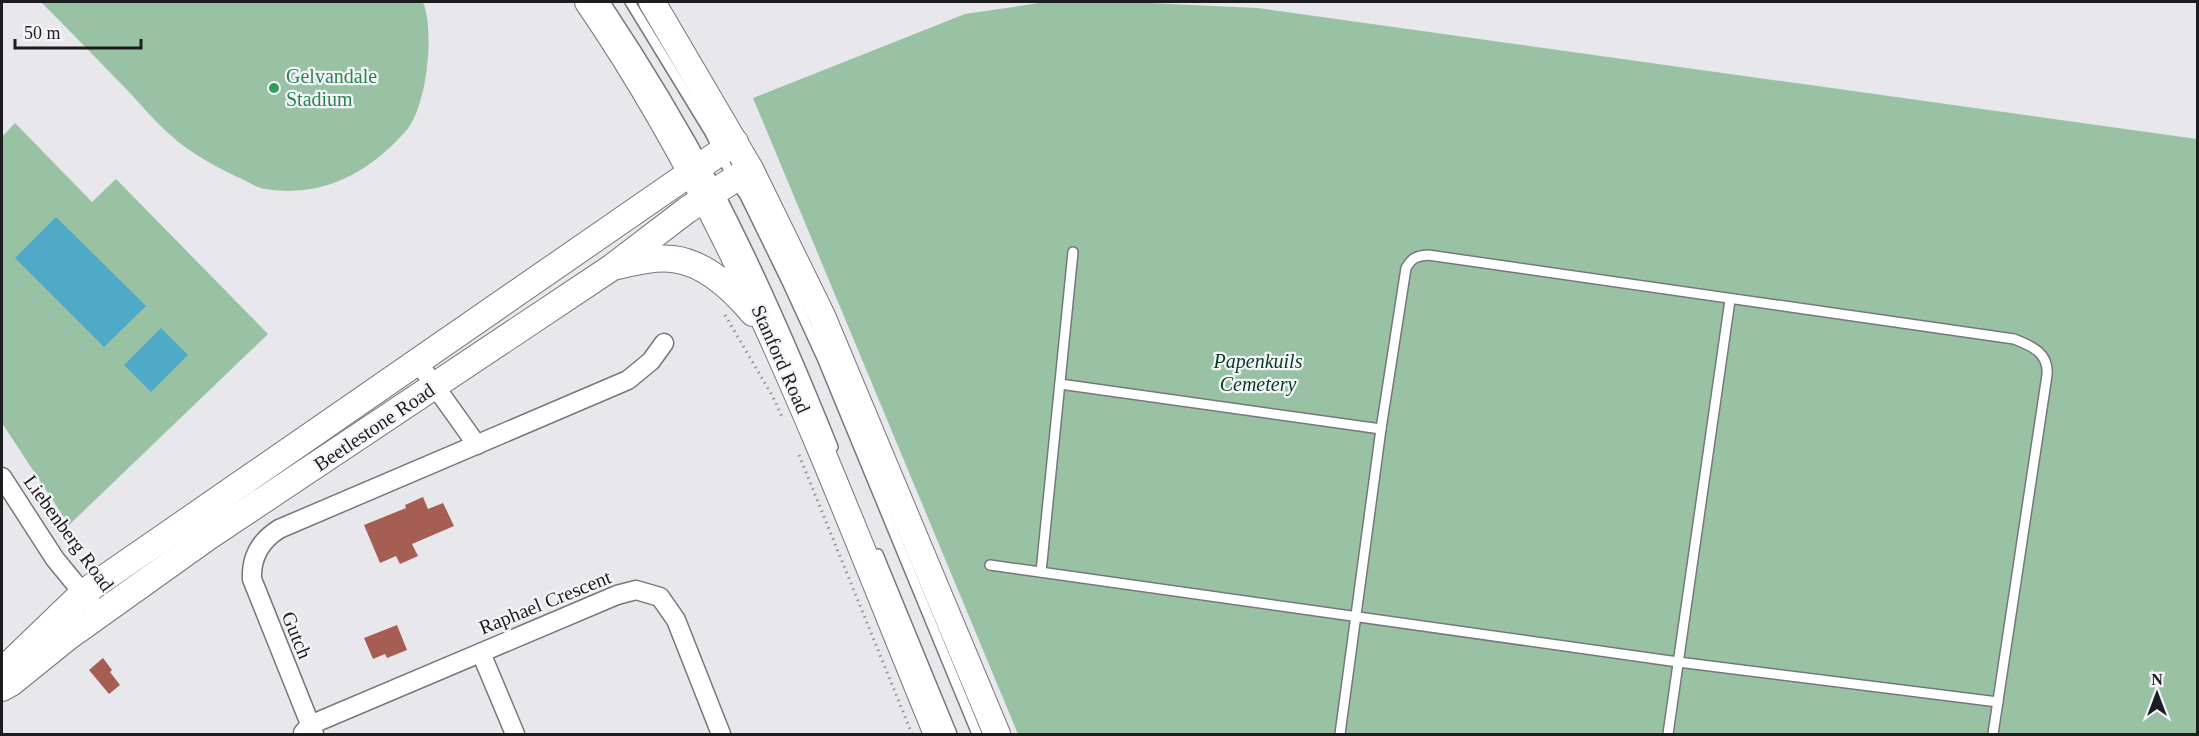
<svg xmlns="http://www.w3.org/2000/svg" width="2199" height="736" font-family="Georgia,serif">
  <rect width="100%" height="100%" fill="#e8e7ec"/>
  <g fill="#98c2a3">
    <path d="M41,2H423C435,31 427,109 405,132C367,174 322,198 265,189C256,187 248,182 240,178C221,170 189,152 174,138C158,125 144,108 130,93C100,62 71,32 41,2Z"/>
    <polygon points="1046,2 1128,2 1257,8 2197,139 2197,734 1018,734 753,98 965,14"/>
    <polygon points="15,123 92,202 116,179 268,334 69,525 2,423 2,137"/>
  </g>
  <g fill="#4eaac6">
    <polygon points="56,217 146,306 104,347 15,258"/>
    <polygon points="161,328 188,355 151,392 124,365"/>
  </g>
  <g fill="#a65e53">
    <polygon points="423,497 428,509 443,503 454,526 412,544 418,556 400,564 396,556 380,563 364,525 406,508 405,505"/>
    <polygon points="397,625 407,650 387,658 385,654 373,659 364,638"/>
    <polygon points="103,658 112,670 110,672 120,685 109,694 89,670"/>
  </g>
  <g fill="none" stroke-linecap="round" stroke-linejoin="round">
    <g stroke="#77777b" stroke-width="12">
      <g id="lane">
        <path d="M605,2C645,62 683,125 717,189C761,273 798,360 833,447"/>
        <polyline points="630,2 710,133 733,179 745,196 787,282 822,358 977,734"/>
        <polyline points="1060,384 1381,429"/>
        <polyline points="878,554 952,734"/>
        <polyline points="990,565 1678,662 1998,702"/>
        <polyline points="1041,572 1073,252"/>
        <path d="M1340,734L1381,429L1406,268C1412,258 1416,256 1428,255L2014,339C2032,346 2049,353 2047,375L1993,734"/>
        <polyline points="1668,734 1730,300"/>
      </g>
    </g>
    <g stroke="#77777b" stroke-width="21">
      <g id="street">
        <polyline points="417,361 477,445"/>
        <polyline points="2,477 55,559 101,615"/>
        <polyline points="481,653 515,734"/>
        <polyline points="303,733 310,725 617,595 636,590 660,597 676,620 721,734"/>
        <path d="M314,734L252,579C251,557 260,541 279,529L628,380L651,361L664,343"/>
      </g>
    </g>
    <g stroke="#77777b" stroke-width="28">
      <g id="secondary">
        <path d="M588,2C742,226 834,485 937,734"/>
        <polyline points="652,2 750,169 822,316 997,734"/>
        <path d="M617,266C635,262 654,257 673,259C706,263 733,289 753,313"/>
        <polyline points="2,671 83,593 735,142"/>
        <polyline points="2,688 11,683 68,637 208,537 611,268 687,210 750,169"/>
      </g>
    </g>
    <g stroke="#929195" stroke-width="3" stroke-dasharray="1.5 4.5" stroke-linecap="butt">
      <polyline points="725,315 773,397 783,419"/>
      <polyline points="799,455 912,734"/>
    </g>
    <use href="#lane" stroke="#fff" stroke-width="9"/>
    <use href="#street" stroke="#fff" stroke-width="18"/>
    <use href="#secondary" stroke="#fff" stroke-width="26"/>
  </g>
  <circle fill="#2e9e5b" stroke="#f5f5f9" stroke-width="2" cx="274" cy="88" r="6"/>
  <g text-anchor="middle" dominant-baseline="central" stroke-width="4.5" stroke-linejoin="round" paint-order="stroke">
    <g font-size="20" fill="#27864d" stroke="#f5f5f9" text-anchor="start">
      <text x="286" y="76">Gelvandale<tspan x="286" dy="23">Stadium</tspan></text>
    </g>
    <g font-size="20" fill="#1d1c1e" stroke="#f5f5f9">
      <text transform="translate(781 359) rotate(66)">Stanford Road</text>
      <text transform="translate(374 427) rotate(-34)">Beetlestone Road</text>
      <text transform="translate(69 533) rotate(54)">Liebenberg Road</text>
      <text transform="translate(545 602) rotate(-22)">Raphael Crescent</text>
      <text transform="translate(297 635) rotate(68)">Gutch</text>
    </g>
    <g font-size="20" font-style="italic" fill="#073d1f" stroke="#f5f5f9">
      <text x="1258" y="361">Papenkuils<tspan x="1258" dy="23">Cemetery</tspan></text>
    </g>
  </g>
  <rect width="2199" height="736" fill="none" stroke="#1d1c1e" stroke-width="6"/>
  <g transform="translate(2157 694)" stroke="#f5f5f9" stroke-width="4.5" paint-order="stroke">
  <path d="M0-4.5L10 22L0 15L-10 22Z" fill="#1d1c1e"/>
  <text y="-9" font-size="16" font-weight="bold" text-anchor="middle" fill="#1d1c1e">N</text>
  </g>
  <path d="M15 39v9h126v-9" fill="none" stroke="#1d1c1e" stroke-width="3"/>
  <text x="24" y="39" font-size="18" fill="#1d1c1e" stroke="#f5f5f9" stroke-width="4.5" paint-order="stroke">50 m</text>
</svg>
